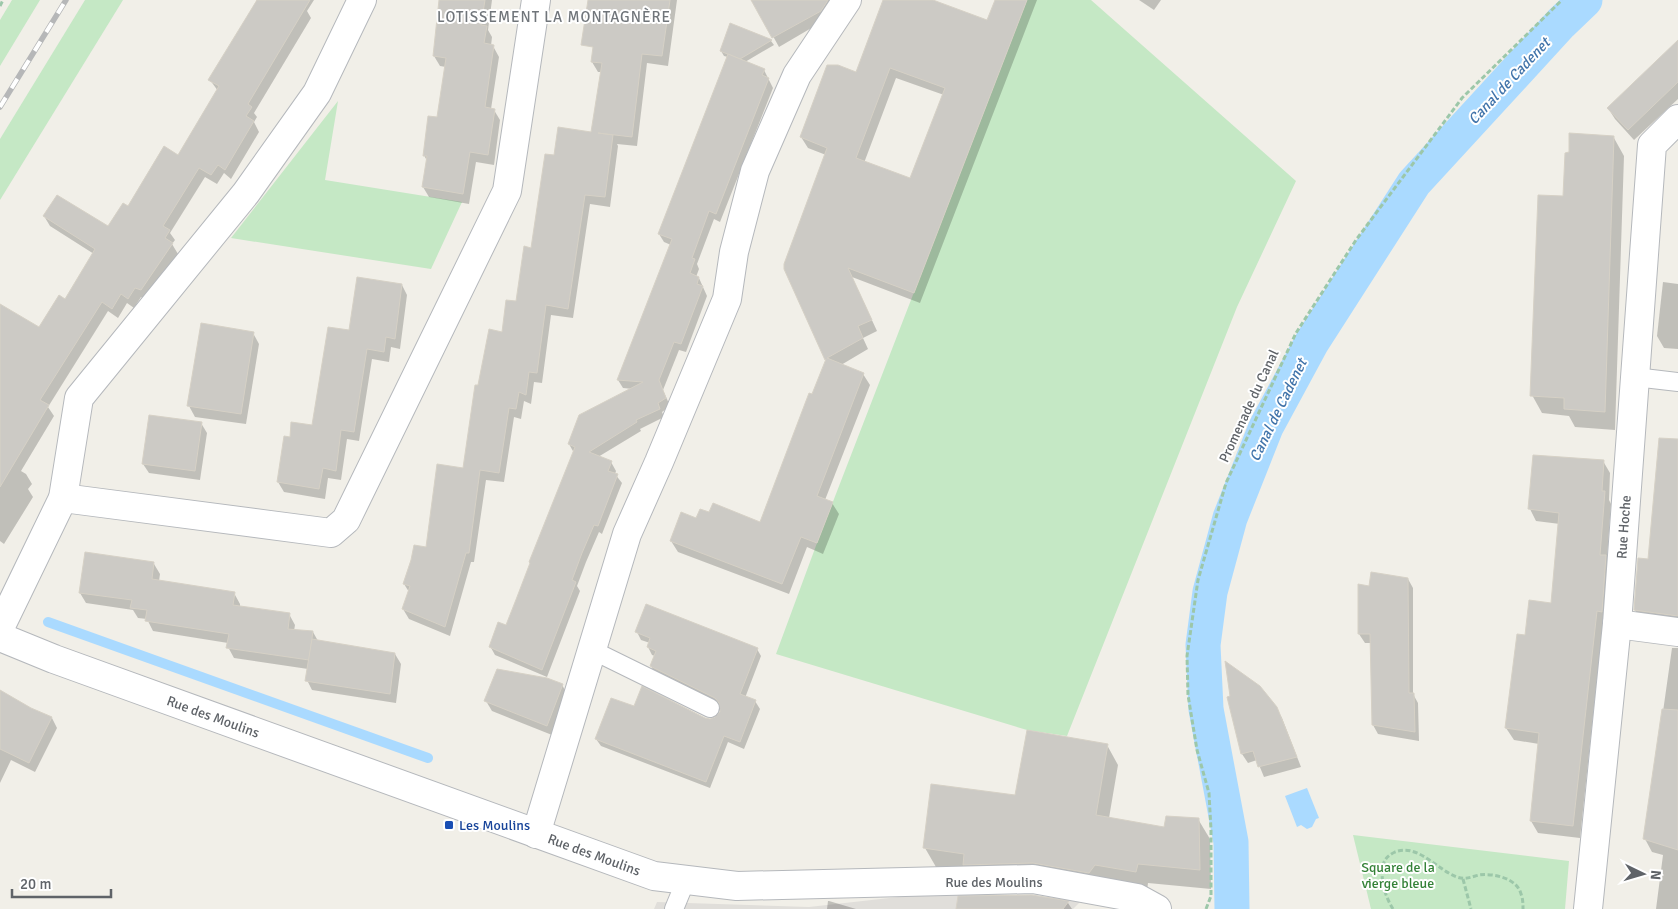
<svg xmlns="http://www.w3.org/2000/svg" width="1678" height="909" font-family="Signika,sans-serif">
  <rect width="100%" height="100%" fill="#f1efe8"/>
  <polygon fill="#e0deda" points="943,892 1083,899 1073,909 654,909 657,902 809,907"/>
  <g fill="#c5e8c5">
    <polygon points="12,0 40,0 0,66 0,20"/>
    <polygon points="85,0 123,0 0,200 0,139"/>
    <polygon points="1027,0 1091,0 1296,181 1237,307 1067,736 1027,730 776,654 817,543"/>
    <polygon points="338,101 325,180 462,202 431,269 231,238"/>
    <polygon points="1353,835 1569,861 1565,909 1371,909"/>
  </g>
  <polygon fill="#aadaff" points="1307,788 1319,818 1316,819 1312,827 1307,829 1301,825 1297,827 1285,796"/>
  <g fill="#0003" fill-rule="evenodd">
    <polygon points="257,0 314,0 307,11 311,18 254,113 257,117 254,122 259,132 231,179 224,173 217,184 205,177 170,233 175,240 172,244 178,254 147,300 141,297 134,308 127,303 118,318 108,311 48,407 54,416 21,471 26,474 32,484 28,489 33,497 4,544 0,541 0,361 39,329 66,301 94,254 50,226 44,216 109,228 178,156 218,91 210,80"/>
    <polygon points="441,0 492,0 488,30 492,37 491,46 493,46 499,57 491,109 494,110 500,120 494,165 476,162 469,204 429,197 423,187 427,161 424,155 438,118 446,67 440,66 434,56"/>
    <polygon points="628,0 677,0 668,66 647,63 637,146 617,144 618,146 610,207 590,204 573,318 551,315 542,383 534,382 531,404 524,401 521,419 514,417 504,482 486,480 474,562 471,562 450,636 409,619 403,609 409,592 404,584 427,548 464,469 479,387 517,303 532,249 555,156 592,133 602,72 598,72 592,62"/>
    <polygon points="753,0 834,0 825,20 779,47"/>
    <path d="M884,0H930L988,22L996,0H1037L920,303L852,277L877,331L863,338L868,349L841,365L863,374L870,385L825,500L832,503L839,514L823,554L807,547L789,594L678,552L671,541L697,520L761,523L827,360L785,268L826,155L808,148L801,137L857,73ZM896,78L944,95L911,180L864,163Z"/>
    <polygon points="1139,0 1161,0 1154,10"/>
    <polygon points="731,25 771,41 774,45 745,62 764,70 773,88 720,222 714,219 697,264 699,269 696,277 699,278 707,296 686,352 679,350 663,390 670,406 662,412 664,417 640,429 641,431 598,457 611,462 616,471 615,474 622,483 602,534 599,532 586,562 577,586 580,591 547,677 495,655 490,646 507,626 574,453 569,444 633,389 623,388 618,380 671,245 664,242 659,234 728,57 724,56 721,51"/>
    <polygon points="1678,61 1678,99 1634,140 1615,119 1608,108"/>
    <polygon points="1614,138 1624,156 1615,430 1575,427 1569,416 1542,413 1532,395 1565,197"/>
    <polygon points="1663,282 1678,284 1678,349 1664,348 1657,336"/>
    <polygon points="402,285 407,295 400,349 391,347 389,362 372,359 359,441 347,439 341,480 328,478 325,499 284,492 278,482 291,439 313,426 350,332"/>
    <polygon points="253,333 259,344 246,424 195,417 189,406"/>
    <polygon points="201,423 207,433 200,480 149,473 143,464"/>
    <polygon points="1603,461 1610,473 1609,500 1611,504 1607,559 1613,569 1609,623 1603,622 1580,838 1538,833 1531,821 1539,744 1514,740 1506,728 1553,605 1560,524 1536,521 1530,509"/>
    <polygon points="1678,466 1678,628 1642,623 1635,610 1639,559 1649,560"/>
    <polygon points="154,564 160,574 159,581 234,593 240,604 240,607 289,614 295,625 294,631 313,632 318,641 395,654 401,664 396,703 312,690 307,680 308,669 234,658 228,647 228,643 153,631 147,619 138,618 133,610 86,603 80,593"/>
    <polygon points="1408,579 1413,588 1413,694 1418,703 1419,741 1378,734 1373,725 1372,643 1365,643 1359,634 1359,586 1370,588"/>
    <polygon points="637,632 757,649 761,656 745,698 755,701 760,709 744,749 728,742 710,788 601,746 596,739 634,708 710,720 716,718 721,713 721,706 655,674 651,666 655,656 652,655 648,647 650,643 641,640"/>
    <polygon points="1672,648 1678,648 1678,909 1656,909 1663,855 1652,852 1645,839"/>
    <polygon points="562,685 568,695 552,735 492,711 486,701"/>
    <polygon points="0,691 31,709 52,718 57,728 35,772 11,760 0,783"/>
    <polygon points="1276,707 1282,718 1301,767 1264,777 1257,760 1248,763 1242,754"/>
    <polygon points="1107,745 1118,765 1109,818 1165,828 1198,819 1210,839 1211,889 1148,883 1147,891 936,867 925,848"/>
    <polygon points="1032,896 1068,903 1072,909 957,909"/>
    <polygon points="828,901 829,901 856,909 827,909"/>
  </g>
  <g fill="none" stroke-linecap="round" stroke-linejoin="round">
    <polyline stroke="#aadaff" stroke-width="10" points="48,622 428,758"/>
    <polyline stroke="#aadaff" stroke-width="35" points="1232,909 1231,842 1206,709 1203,645 1210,592 1230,518 1266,427 1312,342 1414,183 1561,23 1585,0"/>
  </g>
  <g fill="#cccac5" stroke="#d6d1c6" fill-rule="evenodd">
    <polygon points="257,0 310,0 248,104 252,107 246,116 254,121 225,170 218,165 211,175 199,168 163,226 170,230 165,238 173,243 141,290 135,288 128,299 121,294 112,309 102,302 40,400 49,405 0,487 0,304 39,327 59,295 65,299 95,249 43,216 57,195 108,226 123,203 128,206 164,146 178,155 219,86 208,80"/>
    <polygon points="439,0 485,0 481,25 487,26 484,43 494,45 485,107 495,109 488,155 470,152 463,194 422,187 427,156 423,156 428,116 437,117 446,58 433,56"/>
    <polygon points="588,0 670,0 662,56 642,54 632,137 598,133 613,135 605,197 585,195 568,309 546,305 537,373 529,372 526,395 519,392 516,409 509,408 499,473 480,470 469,553 466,553 445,627 402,609 410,586 403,584 411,560 414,545 426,547 437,464 463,468 475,385 478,385 489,329 502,332 506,300 516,301 524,246 531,248 545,154 554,155 558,127 591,132 602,63 591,62 593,47 581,45"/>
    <polygon points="751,0 828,0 821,11 772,38"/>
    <path d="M883,0H933L987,20L995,0H1027L914,293L848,268L872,320L858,326L863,338L827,358L864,373L817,496L833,502L817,543L801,537L782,584L670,541L681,512L696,518L700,509L709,512L713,503L760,522L809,393L812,394L826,359L825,360L784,269V264L827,148L800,137L827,65H838L856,72ZM890,68L945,88L910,178L856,158Z"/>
    <polygon points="730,23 770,39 772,40 740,59 720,51"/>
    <polygon points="1678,40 1678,82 1628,130 1607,108"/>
    <polygon points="728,54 765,69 762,75 769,78 716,214 709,211 692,258 695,259 690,273 699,277 697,284 703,286 681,344 674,342 659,380 666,398 658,403 660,409 636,420 637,422 589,452 612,461 608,471 618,474 598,526 594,525 582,553 572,580 576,582 542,670 489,647 498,622 506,625 517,597 530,563 529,562 575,447 568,444 579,415 643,382 617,380 672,239 658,234"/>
    <polygon points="1569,133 1614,136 1605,412 1564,409 1564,398 1530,396 1538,195 1563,196 1565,153 1569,152"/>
    <polygon points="357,277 402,284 395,339 386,337 384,352 367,349 354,432 341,430 336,471 323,468 319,489 277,482 284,436 290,437 291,422 312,425 328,327 349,330"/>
    <polygon points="201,323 254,332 241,414 187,406"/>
    <polygon points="149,415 202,422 195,471 142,464"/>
    <polygon points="1659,438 1678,439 1678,616 1634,610 1638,558 1648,559"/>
    <polygon points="1533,455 1604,460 1602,491 1605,491 1600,555 1606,555 1602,612 1597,611 1573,826 1530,821 1539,733 1505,728 1517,634 1525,635 1529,600 1551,603 1559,513 1528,509"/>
    <polygon points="85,552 154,562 152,579 235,592 233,605 290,613 288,629 313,631 309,660 226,648 229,634 145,621 147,610 130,608 132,600 79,593"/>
    <polygon points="1371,572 1408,578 1409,693 1414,693 1415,732 1372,725 1370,634 1358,634 1358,584 1369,586"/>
    <polygon points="646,604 758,648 740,694 756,700 740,742 724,736 706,782 595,739 611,698 634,706 642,686 705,718 710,719 715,717 720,712 719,703 715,698 650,666 656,651 647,647 650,638 635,632"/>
    <polygon points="312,639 395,653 390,694 305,681"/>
    <polygon points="1225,661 1260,686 1277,707 1297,757 1258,767 1253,751 1241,754 1227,697 1230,696"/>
    <polygon points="497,669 547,678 563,684 547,726 484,701"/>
    <polygon points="0,690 31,708 52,717 29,763 0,749"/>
    <polygon points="1662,709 1678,710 1678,850 1643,839"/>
    <polygon points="1027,730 1108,744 1096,815 1164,827 1166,816 1199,818 1200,870 1138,864 1136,872 1095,865 1089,873 1033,863 963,865 964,854 923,848 931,784 1015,795"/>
    <polygon points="1032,895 1069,901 1063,909 956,909 958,896"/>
  </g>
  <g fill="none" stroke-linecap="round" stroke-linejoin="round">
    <g stroke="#b5b8bc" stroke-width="20">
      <g id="lane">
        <polyline points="1635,377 1678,382"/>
        <polyline points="592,650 710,708"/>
        <polyline points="674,909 686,880"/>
      </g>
    </g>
    <g stroke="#b5b8bc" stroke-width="30">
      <g id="street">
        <polyline points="63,498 331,533 346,520 507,191 536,0"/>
        <polyline points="1617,624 1678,632"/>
        <polyline points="0,628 63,498 79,398 246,193 317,93 362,0"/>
        <polyline points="0,637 54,659 654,876 737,886 1033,879 1137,898 1157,909"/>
        <polyline points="536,834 627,534 659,462 727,299 734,252 755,171 797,75 847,0"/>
        <polyline points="1588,909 1617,624 1652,145 1678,119"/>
      </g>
    </g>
    <g stroke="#9cc7a9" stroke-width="3" stroke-dasharray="5 2.5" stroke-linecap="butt">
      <polyline points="0,6 3,0"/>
      <polyline points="1463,879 1471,909"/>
      <polyline points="1206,909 1211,896 1211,830 1209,793 1197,750 1188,695 1187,656 1198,580 1226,483 1296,333 1356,240 1462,98 1562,0"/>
      <path d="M1393,909C1385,896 1380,880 1383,865C1385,858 1389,855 1395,852C1418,843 1437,870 1457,877C1465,880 1471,877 1479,875C1493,873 1517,878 1521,894C1523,899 1523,904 1523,909"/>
    </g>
    <use href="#lane" stroke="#fff" stroke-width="18"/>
    <use href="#street" stroke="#fff" stroke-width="28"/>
    <g stroke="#b6b7b8" stroke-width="5.5">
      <polyline id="rail" points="0,107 66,0"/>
    </g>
    <use href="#rail" stroke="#fff" stroke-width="4" stroke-dasharray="11" stroke-linecap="butt"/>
  </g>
  <rect fill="#1a4fb4" stroke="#fff" stroke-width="2" x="444" y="820" width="10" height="10" rx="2.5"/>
  <g text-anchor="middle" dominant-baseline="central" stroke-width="4" stroke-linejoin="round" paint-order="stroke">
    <g font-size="14" fill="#5f6368" stroke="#fff">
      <text transform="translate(1249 406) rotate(-65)">Promenade du Canal</text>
      <text transform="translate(1624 527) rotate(-86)">Rue Hoche</text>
      <text transform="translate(213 717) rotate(20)">Rue des Moulins</text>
      <text transform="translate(594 855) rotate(20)">Rue des Moulins</text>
      <text x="994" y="882">Rue des Moulins</text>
    </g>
    <g font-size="14" fill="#164399" stroke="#fff" text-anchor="start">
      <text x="459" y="825">Les Moulins</text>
    </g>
    <g font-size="14" fill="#348238" stroke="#fff">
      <text x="1398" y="867">Square de la<tspan x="1398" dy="16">vierge bleue</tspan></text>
    </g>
    <g font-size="15" letter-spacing="1" fill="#70757a" stroke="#fff">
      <text x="554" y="17">LOTISSEMENT LA MONTAGNÈRE</text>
    </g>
    <g font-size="15" font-style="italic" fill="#4174aa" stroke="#fff">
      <text transform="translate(1509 81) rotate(-47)">Canal de Cadenet</text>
      <text transform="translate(1278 410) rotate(-64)">Canal de Cadenet</text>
    </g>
  </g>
  <g transform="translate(1643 874) rotate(95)" stroke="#ffffff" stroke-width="4" paint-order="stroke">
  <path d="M0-4L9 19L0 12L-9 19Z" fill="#5f6368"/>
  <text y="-8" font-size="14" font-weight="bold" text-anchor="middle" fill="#5f6368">N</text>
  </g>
  <path d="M12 889v8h99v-8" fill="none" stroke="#5f6368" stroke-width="2.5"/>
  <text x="20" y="889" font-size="15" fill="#5f6368" stroke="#ffffff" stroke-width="4" paint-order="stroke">20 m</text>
</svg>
